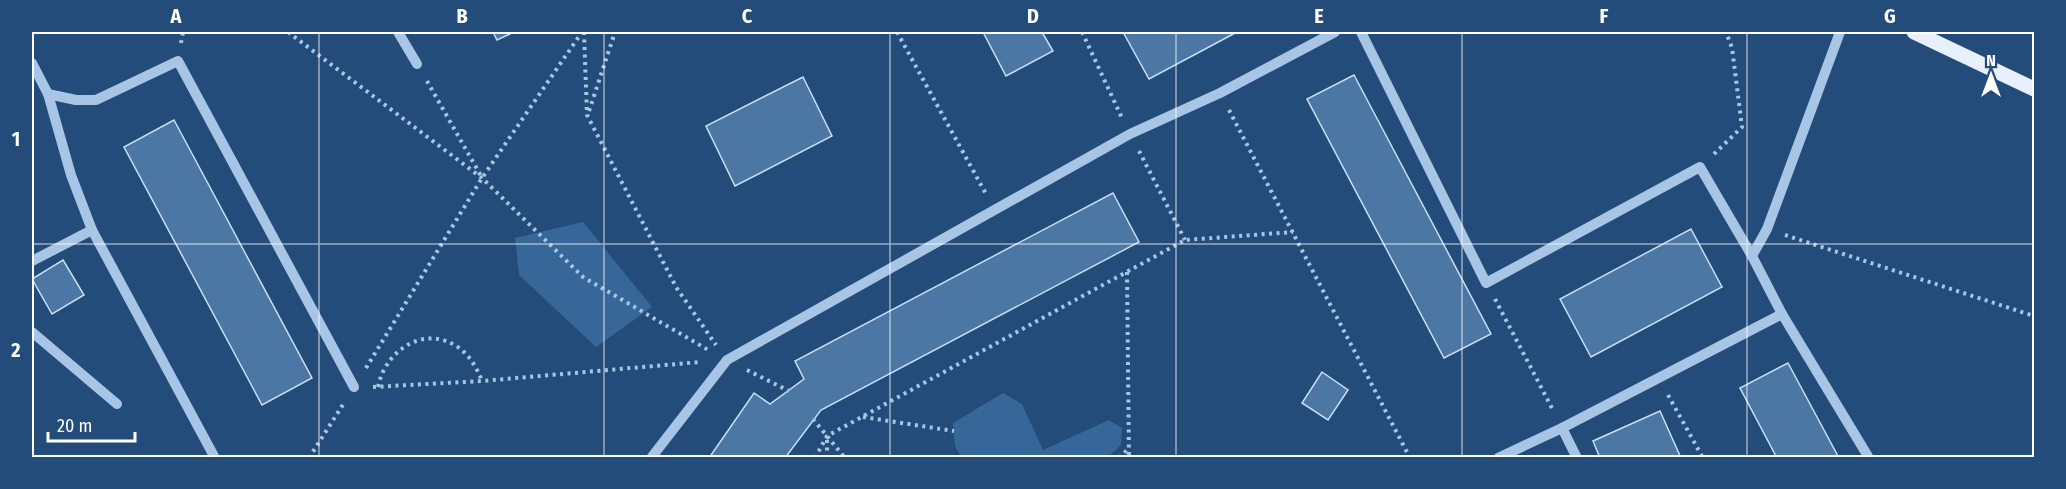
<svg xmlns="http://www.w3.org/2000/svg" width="2066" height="489" font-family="'Fira Sans Condensed',sans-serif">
  <rect width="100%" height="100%" fill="#244c7b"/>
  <g fill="#376699">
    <polygon points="583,222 652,307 596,347 519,275 515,238"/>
    <polygon points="1003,393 1022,404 1043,450 1109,420 1122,428 1121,445 1108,457 961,457 955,446 953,423"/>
  </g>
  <g fill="#4c76a4" stroke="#cbdef4" stroke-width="1.5">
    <polygon points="493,32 514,32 497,40"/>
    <polygon points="983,32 1042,32 1053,51 1006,76"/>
    <polygon points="1123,32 1237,32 1149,79"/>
    <polygon points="1354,75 1491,334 1444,358 1307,99"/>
    <polygon points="803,77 832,136 735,186 706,126"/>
    <polygon points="174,120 312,378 262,405 124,147"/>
    <polygon points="1113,193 1139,242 821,410 785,458 709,458 754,393 770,404 804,379 795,361"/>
    <polygon points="1691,229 1722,287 1591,357 1560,299"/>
    <polygon points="63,260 84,295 52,314 32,279"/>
    <polygon points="1788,363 1839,458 1777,458 1740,388"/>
    <polygon points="1322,372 1348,390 1328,420 1302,403"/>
    <polygon points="1660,411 1681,458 1600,458 1593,441"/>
  </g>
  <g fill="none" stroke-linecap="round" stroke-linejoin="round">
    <g stroke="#a8c5e5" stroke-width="4" stroke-dasharray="3 4.5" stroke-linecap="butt">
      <polyline points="288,32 482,178 583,277 710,351"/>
      <polyline points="584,32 587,115 676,287 716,345"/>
      <polyline points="897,32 986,194"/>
      <polyline points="1082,32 1122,118"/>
      <polyline points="181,43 183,32"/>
      <polyline points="427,81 481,176"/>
      <polyline points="1229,110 1410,458"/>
      <polyline points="589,111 615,32"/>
      <polyline points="1139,151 1185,240"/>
      <polyline points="1714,154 1742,127 1732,48 1726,32"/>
      <polyline points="1785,235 2034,316"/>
      <polyline points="1127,272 1129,458"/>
      <polyline points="1495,299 1554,412"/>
      <polyline points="366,368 482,178 582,32"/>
      <polyline points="747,370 789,391"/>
      <polyline points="373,387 482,381 700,362"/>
      <path d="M378,387C386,346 432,321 465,353C473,361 478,371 482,381"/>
      <polyline points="1668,395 1703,458"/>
      <polyline points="863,417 954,431"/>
      <polyline points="813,419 845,458"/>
      <polyline points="309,458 344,403"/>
      <polyline points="815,458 827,436 1185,240 1293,232"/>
      <polyline points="827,458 827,437"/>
      <polyline points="1119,458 1127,450"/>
    </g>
    <g stroke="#a8c5e5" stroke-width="10">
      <polyline points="398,32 417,64"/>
      <polyline points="1361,32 1486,283 1700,167 1752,256"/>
      <polyline points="1840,32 1767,229 1752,256 1782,314 1869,458"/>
      <polyline points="32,63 48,94 76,100 96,100 178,61 354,387"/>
      <polyline points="48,94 71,175 92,230 215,458"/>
      <polyline points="32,261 92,230"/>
      <polyline points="32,332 117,404"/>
      <polyline points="1562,428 1577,458"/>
      <polyline points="651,458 727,360 1130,134 1220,93 1335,32"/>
      <polyline points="1498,458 1562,428 1782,314"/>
    </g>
    <polyline stroke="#e8f0fc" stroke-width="15" points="1914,32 2034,89"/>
  </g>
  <path fill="none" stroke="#fff" stroke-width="1.5" stroke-opacity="0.55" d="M319,32V458M604,32V458M890,32V458M1176,32V458M1462,32V458M1747,32V458M32,244H2034"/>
  <rect width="2066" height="489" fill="none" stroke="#244c7b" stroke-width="66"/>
  <g transform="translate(1991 75)" stroke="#244c7b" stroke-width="4.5" paint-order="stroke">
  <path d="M0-4.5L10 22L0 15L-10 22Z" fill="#ffffff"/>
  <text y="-9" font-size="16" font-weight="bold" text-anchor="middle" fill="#ffffff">N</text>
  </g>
  <path d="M48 432v9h87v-9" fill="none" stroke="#ffffff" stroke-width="3"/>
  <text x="57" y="432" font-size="18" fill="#ffffff" stroke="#244c7b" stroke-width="4.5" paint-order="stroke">20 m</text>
  <rect x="33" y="33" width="2000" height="423" fill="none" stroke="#fff" stroke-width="2"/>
  <g font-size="20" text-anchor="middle" font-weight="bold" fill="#fff">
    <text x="176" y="23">A</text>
    <text x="462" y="23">B</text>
    <text x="747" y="23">C</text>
    <text x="1033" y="23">D</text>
    <text x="1319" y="23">E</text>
    <text x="1604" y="23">F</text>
    <text x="1890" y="23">G</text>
    <text x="16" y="146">1</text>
    <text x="16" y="357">2</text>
  </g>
</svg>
